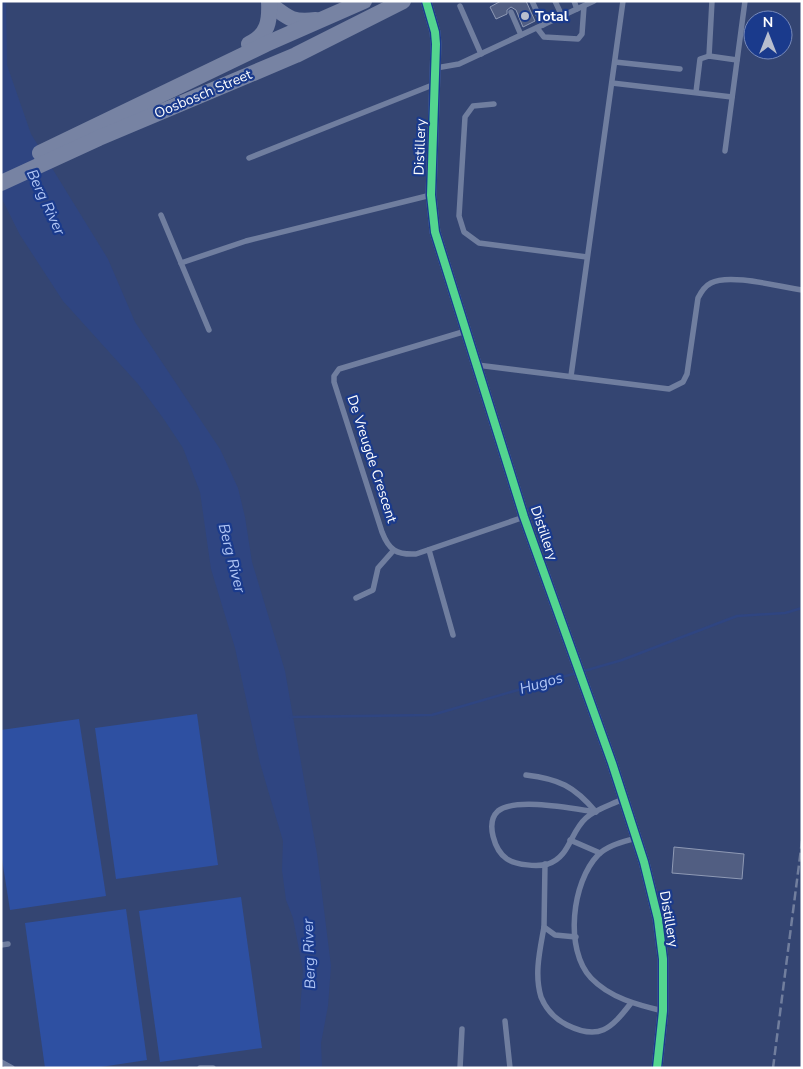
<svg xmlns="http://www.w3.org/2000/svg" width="803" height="1069" font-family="'Nunito Sans',sans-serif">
  <rect width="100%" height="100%" fill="#344572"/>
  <g fill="#2e50a2">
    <polygon points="197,714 218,865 116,879 95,728"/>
    <polygon points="79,719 106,896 10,910 1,853 1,730"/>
    <polygon points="241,897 262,1048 160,1062 139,911"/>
    <polygon points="126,909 147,1060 94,1068 45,1068 25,923"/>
  </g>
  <polygon fill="#2f4581" points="1,1 6,1 7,65 31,134 108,259 135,322 220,449 238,488 245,517 252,562 285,671 317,854 331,966 328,1006 321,1043 322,1068 300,1068 300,1012 303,970 293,918 286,900 282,870 283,841 260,763 235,648 211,569 200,492 183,448 163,418 138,384 63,301 20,235 1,197"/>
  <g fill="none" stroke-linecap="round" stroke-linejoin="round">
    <g stroke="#2f4581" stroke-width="2.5">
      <polyline points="584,671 622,660 737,616 785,613 802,608"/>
      <polyline points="290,717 432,715 576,673"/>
    </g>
  </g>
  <g fill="#515e82" stroke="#8f9ab5">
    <polygon points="501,1 526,1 535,21 523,27 516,10 511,7 507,10 507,14 496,19 490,7"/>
    <polygon points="674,847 744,854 742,879 672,873"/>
  </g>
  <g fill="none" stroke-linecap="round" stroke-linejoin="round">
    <g stroke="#707e9f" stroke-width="5.5">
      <polyline points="532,1 543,25"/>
      <polyline points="555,1 562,16"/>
      <polyline points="574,1 577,9"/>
      <polyline points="460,6 481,54"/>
      <polyline points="511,12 521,35"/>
      <polyline points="537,28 544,37 578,39 582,34 584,6"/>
      <polyline points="709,56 712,1"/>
      <polyline points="615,62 680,69"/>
      <polyline points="436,68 459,64 594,1"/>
      <polyline points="612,83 732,97"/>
      <polyline points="696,92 700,59 709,56 737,60"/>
      <polyline points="494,104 473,106 465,117 459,216 464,232 479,243 587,257"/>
      <polyline points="725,151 745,1"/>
      <polyline points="249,158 435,84"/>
      <polyline points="161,215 209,330"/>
      <polyline points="181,263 246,241 431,195"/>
      <path d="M466,331L339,369L334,376V382L382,532C389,550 396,555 416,554L524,517"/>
      <path d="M477,365L669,389L683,382L687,374L698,298C701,292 705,286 711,283C730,273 780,287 802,290"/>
      <polyline points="571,376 623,1"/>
      <polyline points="429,550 453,635"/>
      <polyline points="356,598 373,590 378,568 393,551"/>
      <path d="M526,775C559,779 574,786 596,812"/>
      <path d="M596,812C574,809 516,797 498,811C485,823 495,851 507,859C517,865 537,867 548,864C570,857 570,832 586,818C596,809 611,805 623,799"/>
      <path d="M636,838C623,842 608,845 598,855C572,882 564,949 591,978C610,998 638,1005 663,1011"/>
      <polyline points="570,840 600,853"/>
      <polyline points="545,864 544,927 555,935 576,937"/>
      <path d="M544,927C540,950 534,974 541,997C546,1009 555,1019 567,1025C599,1041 611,1029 631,1003"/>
      <polyline points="1,945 8,944"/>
      <polyline points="505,1021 510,1068"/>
      <polyline points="1,1062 12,1068"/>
      <polyline points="200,1068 213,1068"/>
      <polyline points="460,1068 462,1029"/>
    </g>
    <polyline stroke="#707e9f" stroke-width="11" points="426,1 435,32 436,44 431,195 435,232 524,517 612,763 644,862 658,919 663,959 663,1011 657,1068"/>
    <g stroke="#7783a3" stroke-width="16">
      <path d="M271,5C289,19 294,23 316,20"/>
      <path d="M249,44C268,35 270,21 269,1"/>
      <polyline points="40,153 266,44 364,1"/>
      <polyline points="1,183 99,138 296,55 403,1"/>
    </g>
    <polyline stroke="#717e9d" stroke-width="2.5" stroke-dasharray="9 4" stroke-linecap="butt" points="773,1068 802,841"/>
    <g stroke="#1a3a8c" stroke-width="11">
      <polyline id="cycleway" points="426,1 435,32 436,44 431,195 435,232 524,517 612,763 644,862 658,919 663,959 663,1011 657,1068"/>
    </g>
    <use href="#cycleway" stroke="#53d58f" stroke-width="8"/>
  </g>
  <circle fill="#b8bece" stroke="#1a3a8c" stroke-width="2" cx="525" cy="16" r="5"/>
  <g text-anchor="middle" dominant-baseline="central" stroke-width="4.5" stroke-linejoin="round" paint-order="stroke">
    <g font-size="14" font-weight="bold" fill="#fff" stroke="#1a3a8c" text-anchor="start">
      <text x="535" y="16">Total</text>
    </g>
    <g font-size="14" fill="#fff" stroke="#1a3a8c">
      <text transform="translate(203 94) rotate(-23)">Oosbosch Street</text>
      <text transform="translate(420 147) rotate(-88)">Distillery</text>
      <text transform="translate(372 459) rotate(72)">De Vreugde Crescent</text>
      <text transform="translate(544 533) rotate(71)">Distillery</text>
      <text transform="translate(669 919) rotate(80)">Distillery</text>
    </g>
    <g font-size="15" font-style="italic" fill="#b1c6f5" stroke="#1a3a8c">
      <text transform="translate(46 202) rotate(65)">Berg River</text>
      <text transform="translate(232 558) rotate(76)">Berg River</text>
      <text transform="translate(541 683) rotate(-16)">Hugos</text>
      <text transform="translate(309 954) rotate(-92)">Berg River</text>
    </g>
  </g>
  <rect width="803" height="1069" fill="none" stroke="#ffffff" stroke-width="5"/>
  <g transform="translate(768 35)"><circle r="24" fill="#1a3a8c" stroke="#7689ba"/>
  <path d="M0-4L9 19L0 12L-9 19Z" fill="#b8bece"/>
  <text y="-8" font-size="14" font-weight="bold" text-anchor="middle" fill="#ffffff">N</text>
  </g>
</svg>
